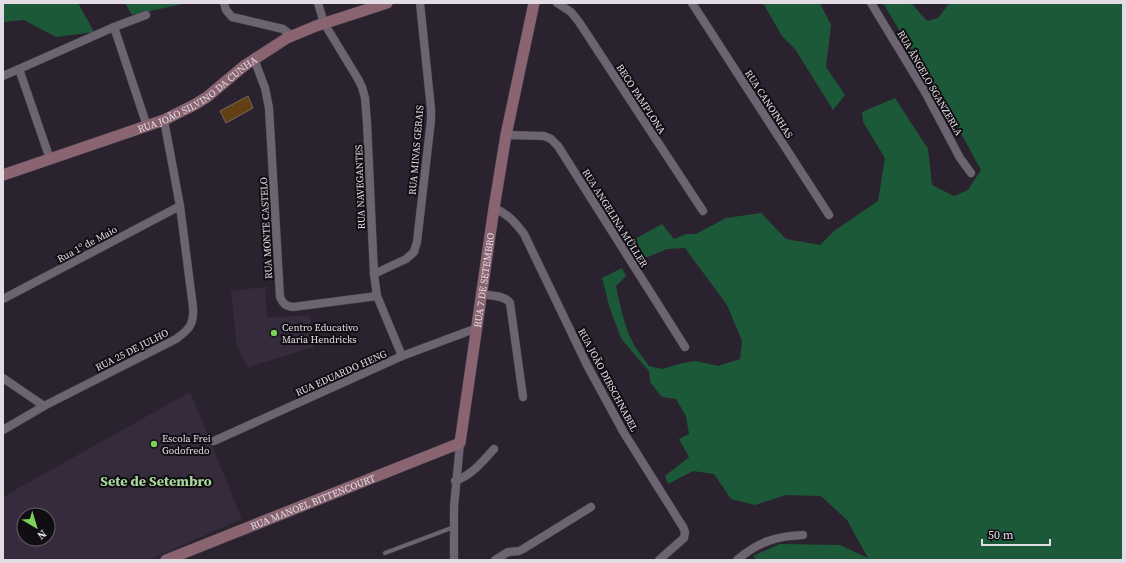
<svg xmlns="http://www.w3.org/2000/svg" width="1126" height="563" font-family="'Source Serif 4',serif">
  <rect width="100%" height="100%" fill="#2a232f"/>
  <g fill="#352b3c" fill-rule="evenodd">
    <polygon points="265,287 267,318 310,315 314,347 248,367 237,347 231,291"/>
    <path d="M190,392L242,519L149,560H3V497ZM24,515H48V539H24Z"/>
  </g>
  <g fill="#1c5938">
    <polygon points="3,3 78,3 94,32 56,37 24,20 3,22"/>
    <polygon points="125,3 187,3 132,15"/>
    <polygon points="763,3 820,3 831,25 826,67 845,95 833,110 795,49 782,36"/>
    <path d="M883,3H911L927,21L938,18L948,5L947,3H1123V560H757L753,556L780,544L840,545L868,558L847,520L821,496L786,495L755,505L731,499L714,474L693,471L668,484L665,476L689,457L679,439L689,434L686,416L676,399L662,397L650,382L649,371L634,354L621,338L610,309L602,278L622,268L626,276L616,286C620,305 624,325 633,343C637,351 644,358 649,366L662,369L683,363L696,361L718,366L740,359L742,341L727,305L685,248L667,249L645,258L635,239L662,224L674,239L686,234H696L726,218L761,213L786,239L820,245L834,231L878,201L885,158L863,122L862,112L895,98L928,149L932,185L954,196L968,190L981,170L964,139Z"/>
  </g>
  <polygon fill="#624014" stroke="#756a5d" points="248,96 253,108 226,123 220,111"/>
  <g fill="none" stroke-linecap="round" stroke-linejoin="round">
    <g stroke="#453e48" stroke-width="5">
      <polyline id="lane" points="385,553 454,527"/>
    </g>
    <g stroke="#453e48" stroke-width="9">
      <g id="street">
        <polyline points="224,3 226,10 232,17 283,29 292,36"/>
        <polyline points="318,3 324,23 358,79 362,87 365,98 367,123 374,274 377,296 402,356"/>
        <polyline points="557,3 571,12 579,22 703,211"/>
        <polyline points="692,3 829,215"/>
        <polyline points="871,3 925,92 960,158 971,173"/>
        <polyline points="114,27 146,15"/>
        <path d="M254,59L265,88L269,108L280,297C283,304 286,306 293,307L377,296"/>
        <polyline points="19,69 114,27 147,126"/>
        <polyline points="3,76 19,69 50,159"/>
        <polyline points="506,135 544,136 551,139 558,146 685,347"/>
        <path d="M494,208C508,214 515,222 524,234L587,365L624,433L683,527L685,532L684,538L659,560"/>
        <polyline points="374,274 406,259 414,252 417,242 431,120 431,109 420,3"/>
        <path d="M482,294C491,296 505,295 510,303L523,397"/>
        <polyline points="3,299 180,206"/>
        <polyline points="3,378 44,406"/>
        <path d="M3,430L44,406L176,339C190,329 194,324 193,307L180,206L164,120"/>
        <polyline points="214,441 402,356 477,328"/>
        <path d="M455,481C472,475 482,462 494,449"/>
        <polyline points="454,560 454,507 460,443"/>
        <polyline points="495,560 508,552 519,551 523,549 591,507"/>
        <path d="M737,560C758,542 776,536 803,535"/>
      </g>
    </g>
    <g stroke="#453e48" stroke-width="12">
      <g id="secondary">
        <path id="s1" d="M3,175L164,120L194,105L207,97L244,66L287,38L316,26L387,3"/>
        <path id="s2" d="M166,560L460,443L494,208L506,135L534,3"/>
      </g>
    </g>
    <use href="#lane" stroke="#6d6472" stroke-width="4"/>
    <use href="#street" stroke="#6d6472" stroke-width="8"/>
    <use href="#secondary" stroke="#8a6571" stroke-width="11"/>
  </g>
  <g fill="#79d158" stroke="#110e13" stroke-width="1.5">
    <circle cx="274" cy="333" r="4"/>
    <circle cx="154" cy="444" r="4"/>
  </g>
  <g text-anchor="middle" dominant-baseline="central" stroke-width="4" stroke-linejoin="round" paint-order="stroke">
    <g font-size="10" fill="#e2dde5" stroke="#110e13">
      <text transform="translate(930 83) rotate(60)">RUA ÂNGELO SGANZERLA</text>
      <text stroke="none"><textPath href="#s1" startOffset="212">RUA JOÃO SILVINO DA CUNHA</textPath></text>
      <text transform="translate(641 99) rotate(57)">BECO PAMPLONA</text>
      <text transform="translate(769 104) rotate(57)">RUA CANOINHAS</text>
      <text transform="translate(416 150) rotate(-85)">RUA MINAS GERAIS</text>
      <text transform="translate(360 187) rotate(-92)">RUA NAVEGANTES</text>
      <text transform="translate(615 218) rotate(58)">RUA ANGELINA MÜLLER</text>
      <text transform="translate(266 228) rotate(-93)">RUA MONTE CASTELO</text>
      <text transform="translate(87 244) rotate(-28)">Rua 1º de Maio</text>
      <text stroke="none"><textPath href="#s2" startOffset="481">RUA 7 DE SETEMBRO</textPath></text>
      <text transform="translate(132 350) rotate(-27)">RUA 25 DE JULHO</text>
      <text transform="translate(341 373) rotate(-24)">RUA EDUARDO HENG</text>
      <text transform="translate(608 380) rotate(62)">RUA JOÃO DIRSCHNABEL</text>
      <text stroke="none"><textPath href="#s2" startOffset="158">RUA MANOEL BITTENCOURT</textPath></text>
    </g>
    <g font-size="10" fill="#e2dde5" stroke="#110e13" text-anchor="start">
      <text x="282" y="327">Centro Educativo<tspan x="282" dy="12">Maria Hendricks</tspan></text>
      <text x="162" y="438">Escola Frei<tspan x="162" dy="12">Godofredo</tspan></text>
    </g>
    <g font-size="14" font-weight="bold" fill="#acdc9d" stroke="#110e13">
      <text x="156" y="481">Sete de Setembro</text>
    </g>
  </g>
  <rect width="1126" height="563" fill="none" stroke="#e2dde5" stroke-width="8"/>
  <g transform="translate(36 527) rotate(142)"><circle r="19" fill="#110e13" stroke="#656167"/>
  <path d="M0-3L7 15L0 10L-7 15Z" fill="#79d158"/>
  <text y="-6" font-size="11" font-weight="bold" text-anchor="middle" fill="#e2dde5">N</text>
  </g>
  <path d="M982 539v6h68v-6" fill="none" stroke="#e2dde5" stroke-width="2"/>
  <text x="988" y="539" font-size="12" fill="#e2dde5" stroke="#110e13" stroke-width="3" paint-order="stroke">50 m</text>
</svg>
